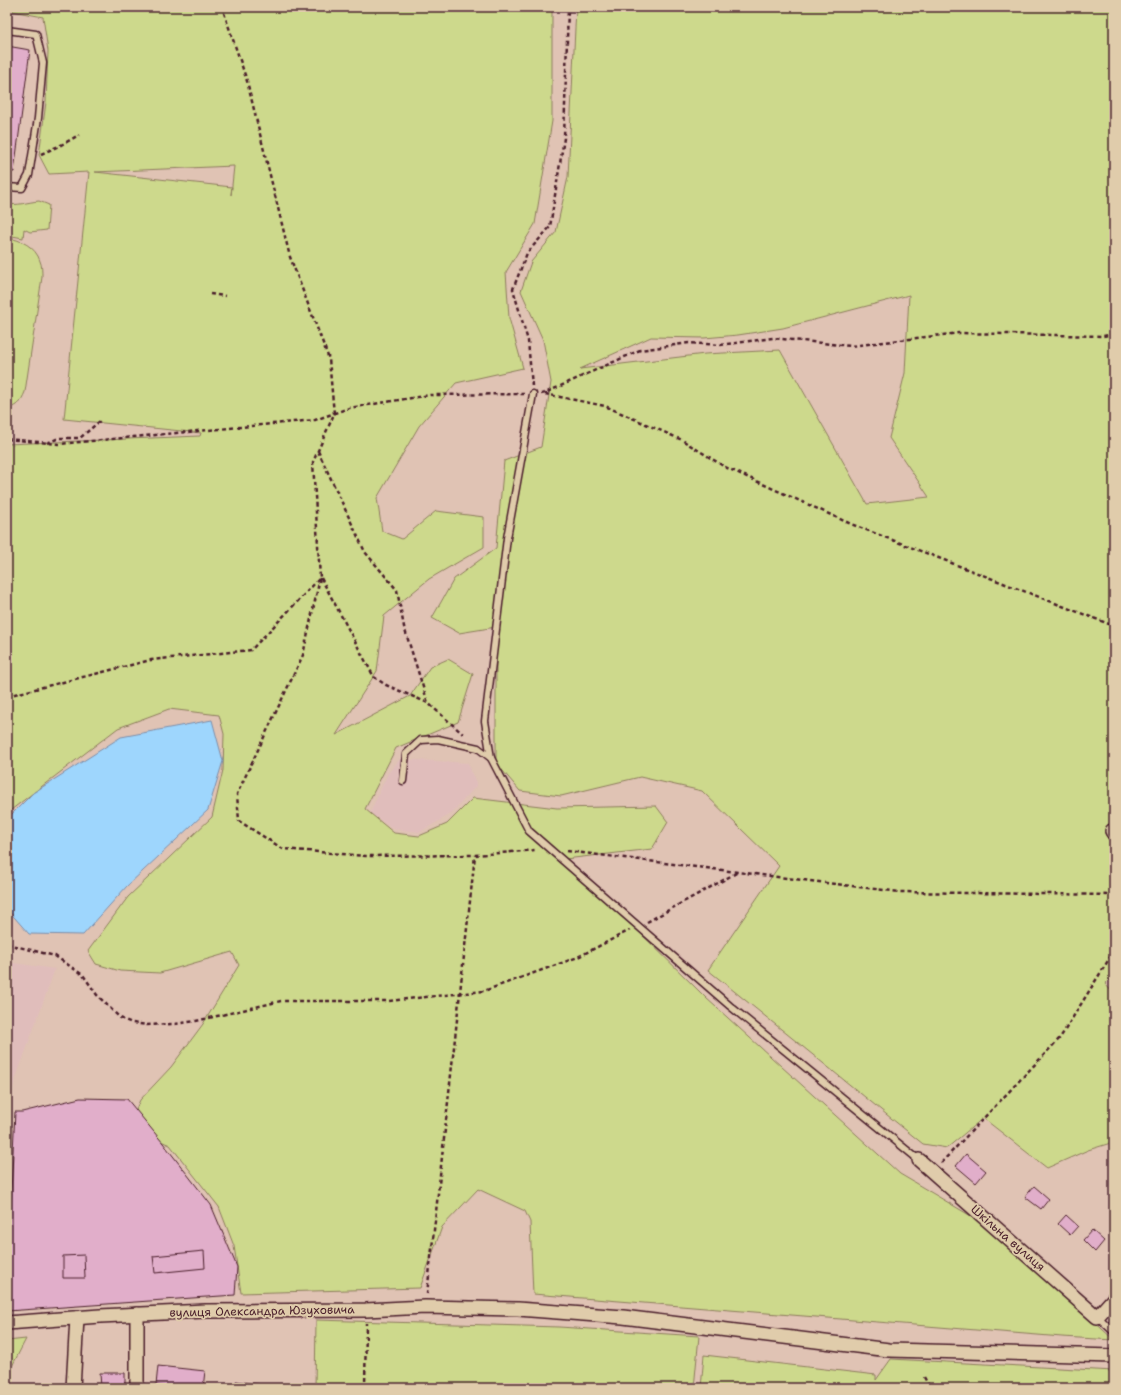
<svg xmlns="http://www.w3.org/2000/svg" width="1121" height="1395" font-family="'Shantell Sans',sans-serif">
  <rect width="100%" height="100%" fill="#e0c3b4"/>
  <filter id="ink" filterUnits="userSpaceOnUse"><feTurbulence type="fractalNoise" baseFrequency=".025" numOctaves="2"/><feDisplacementMap in="SourceGraphic" scale="8" xChannelSelector="R" yChannelSelector="G"/><feConvolveMatrix kernelMatrix="1 2 1 2 8 2 1 2 1" color-interpolation-filters="sRGB"/></filter>
  <g filter="url(#ink)">
    <g fill="#e0bdbb">
      <polygon points="400,759 468,763 477,785 451,814 420,832 393,829 370,813 388,773"/>
      <polygon points="7,962 55,969 12,1089 7,1138"/>
    </g>
    <g fill="#cdd98c" stroke="#8c7c5c" fill-rule="evenodd">
      <path d="M7,7H552V121L535,224L506,272L509,318L523,368L456,383L419,426L377,498L382,531L402,539L436,511L484,517V547L429,579L384,616L377,671L336,735L410,696L430,667L448,659L473,674L458,722L396,748L365,809L394,833L419,836L447,824L473,798L557,808L656,806L668,822L652,849L565,859L602,895L706,998L900,1174L993,1229L1114,1340L1062,1337L533,1294L530,1222L525,1211L478,1189L442,1227L420,1288L241,1293L234,1246L219,1207L170,1145L128,1127L140,1100L171,1067L203,1024L239,965L232,952L160,973L120,971L96,964L88,951L128,897L212,817L223,770L224,734L219,715L169,709L118,728L7,813V444L200,436L201,433L64,419L89,172L49,174L39,155L46,102L48,51L43,17L7,10ZM234,166L231,195L232,187L95,172Z"/>
      <path d="M576,7H1114V975L1105,984L1114,994V1142L1088,1150L1047,1168L983,1118L947,1148L923,1144L708,970L779,866L702,791L640,777L561,796L520,791L496,763V627L459,633L432,618L454,579L496,548L504,461L541,447L551,382L543,340L521,291L531,262L556,232L568,177ZM909,295L905,373L889,438L929,497L867,504L780,350L705,354L580,369L651,337L704,338L738,335L783,328Z"/>
      <path d="M39,201L49,205L47,230L30,232L24,229L23,238L7,235V204C17,206 28,202 39,201Z"/>
      <path d="M7,238C20,239 36,247 40,261C42,265 42,272 42,277L25,392C21,402 17,406 7,409Z"/>
      <polygon points="316,1320 559,1327 699,1336 694,1388 315,1388"/>
      <polygon points="26,1339 7,1376 7,1341"/>
      <polygon points="704,1355 876,1375 876,1380 891,1359 1114,1371 1114,1388 701,1388"/>
    </g>
    <polygon fill="#9ed6fd" stroke="#7c8da9" points="212,720 223,761 208,810 127,886 83,935 29,934 7,909 7,819 33,793 121,737"/>
    <g fill="#e1aeca" stroke="#4a1f2b">
      <polygon points="7,46 30,50 14,172 7,171"/>
      <polygon points="80,1098 127,1099 163,1143 211,1205 237,1267 235,1295 7,1311 7,1271 15,1112 22,1112"/>
      <polygon points="966,1154 986,1171 976,1183 956,1166"/>
      <polygon points="1034,1186 1049,1199 1041,1209 1025,1197"/>
      <polygon points="1066,1215 1078,1226 1070,1235 1058,1224"/>
      <polygon points="1092,1230 1104,1241 1095,1252 1083,1240"/>
      <polygon points="204,1251 205,1268 155,1273 153,1256"/>
      <polygon points="84,1255 85,1278 63,1278 63,1256"/>
      <polygon points="158,1366 205,1371 203,1388 180,1388 156,1385"/>
      <polygon points="100,1373 125,1373 125,1388 101,1388"/>
      <polygon points="236,1381 282,1388 235,1388"/>
    </g>
    <g fill="none" stroke-linecap="round" stroke-linejoin="round">
      <g stroke="#4a1f2b" stroke-width="9">
        <g id="service">
          <polyline points="7,30 36,34 43,63 38,118 29,175 22,188 7,187"/>
          <polyline points="491,758 529,831 730,1006 919,1160"/>
          <polyline points="403,781 406,754 421,740 438,739 478,748 491,758 485,721 507,538 533,394"/>
          <polyline points="1097,1316 1114,1332"/>
        </g>
      </g>
      <g stroke="#4a1f2b" stroke-width="16">
        <g id="minor">
          <polyline points="1112,831 1114,834"/>
          <polyline points="919,1160 1097,1317 1114,1298"/>
          <polyline points="137,1314 137,1388"/>
          <polyline points="7,1323 100,1316 205,1311 366,1310 425,1307 518,1309 623,1317 889,1350 1114,1356"/>
          <polyline points="73,1388 77,1318"/>
        </g>
      </g>
      <g stroke="#4a1f2b" stroke-width="2.5" stroke-dasharray="4 3" stroke-linecap="butt">
        <polyline points="41,154 61,145 79,135"/>
        <polyline points="210,294 225,296"/>
        <polyline points="532,386 528,341 513,289 527,253 550,227 564,138 568,7"/>
        <polyline points="541,394 545,393 640,350 689,343 720,345 773,338 851,346 959,333 1103,336 1114,334"/>
        <polyline points="545,394 605,406 682,440 725,467 851,524 1114,626"/>
        <polyline points="7,439 59,444 315,420 349,408 430,395 524,394"/>
        <polyline points="47,443 59,438 80,438 101,420"/>
        <polyline points="318,451 365,552 397,590 404,627 428,703"/>
        <polyline points="320,578 303,655 237,794 239,821 283,849 366,856 475,855 536,850"/>
        <polyline points="321,578 374,677 386,685 428,703 463,734"/>
        <polyline points="7,696 151,660 251,650 320,578 313,462 334,414 329,359 290,257 247,81 222,7"/>
        <polyline points="567,851 900,892 1114,895"/>
        <polyline points="647,922 738,872"/>
        <polyline points="7,944 55,956 83,975 97,995 120,1018 132,1023 147,1025 175,1024 196,1021 281,1001 388,1001 484,991 578,957 630,930"/>
        <polyline points="941,1163 1060,1038 1114,951"/>
        <polyline points="427,1294 475,855"/>
        <polyline points="924,1377 930,1388"/>
        <polyline points="365,1388 366,1323"/>
      </g>
      <use href="#service" stroke="#e0ccab" stroke-width="6"/>
      <use href="#minor" stroke="#e0ccab" stroke-width="13"/>
    </g>
  </g>
  <g text-anchor="middle" dominant-baseline="central" stroke-width="3.5" stroke-linejoin="round" paint-order="stroke">
    <g font-size="12" fill="#4a1f2b" stroke="#e0ccab">
      <text transform="translate(1008 1238) rotate(41)">Шкільна вулиця</text>
      <text transform="translate(262 1311) rotate(-1)">вулиця Олександра Юзуховича</text>
    </g>
  </g>
  <rect width="1121" height="1395" fill="none" stroke="#e0ccab" stroke-width="24"/>
  <rect x="12" y="12" width="1097" height="1371" fill="none" stroke="#4a1f2b" stroke-width="1.5" filter="url(#ink)"/>
</svg>
